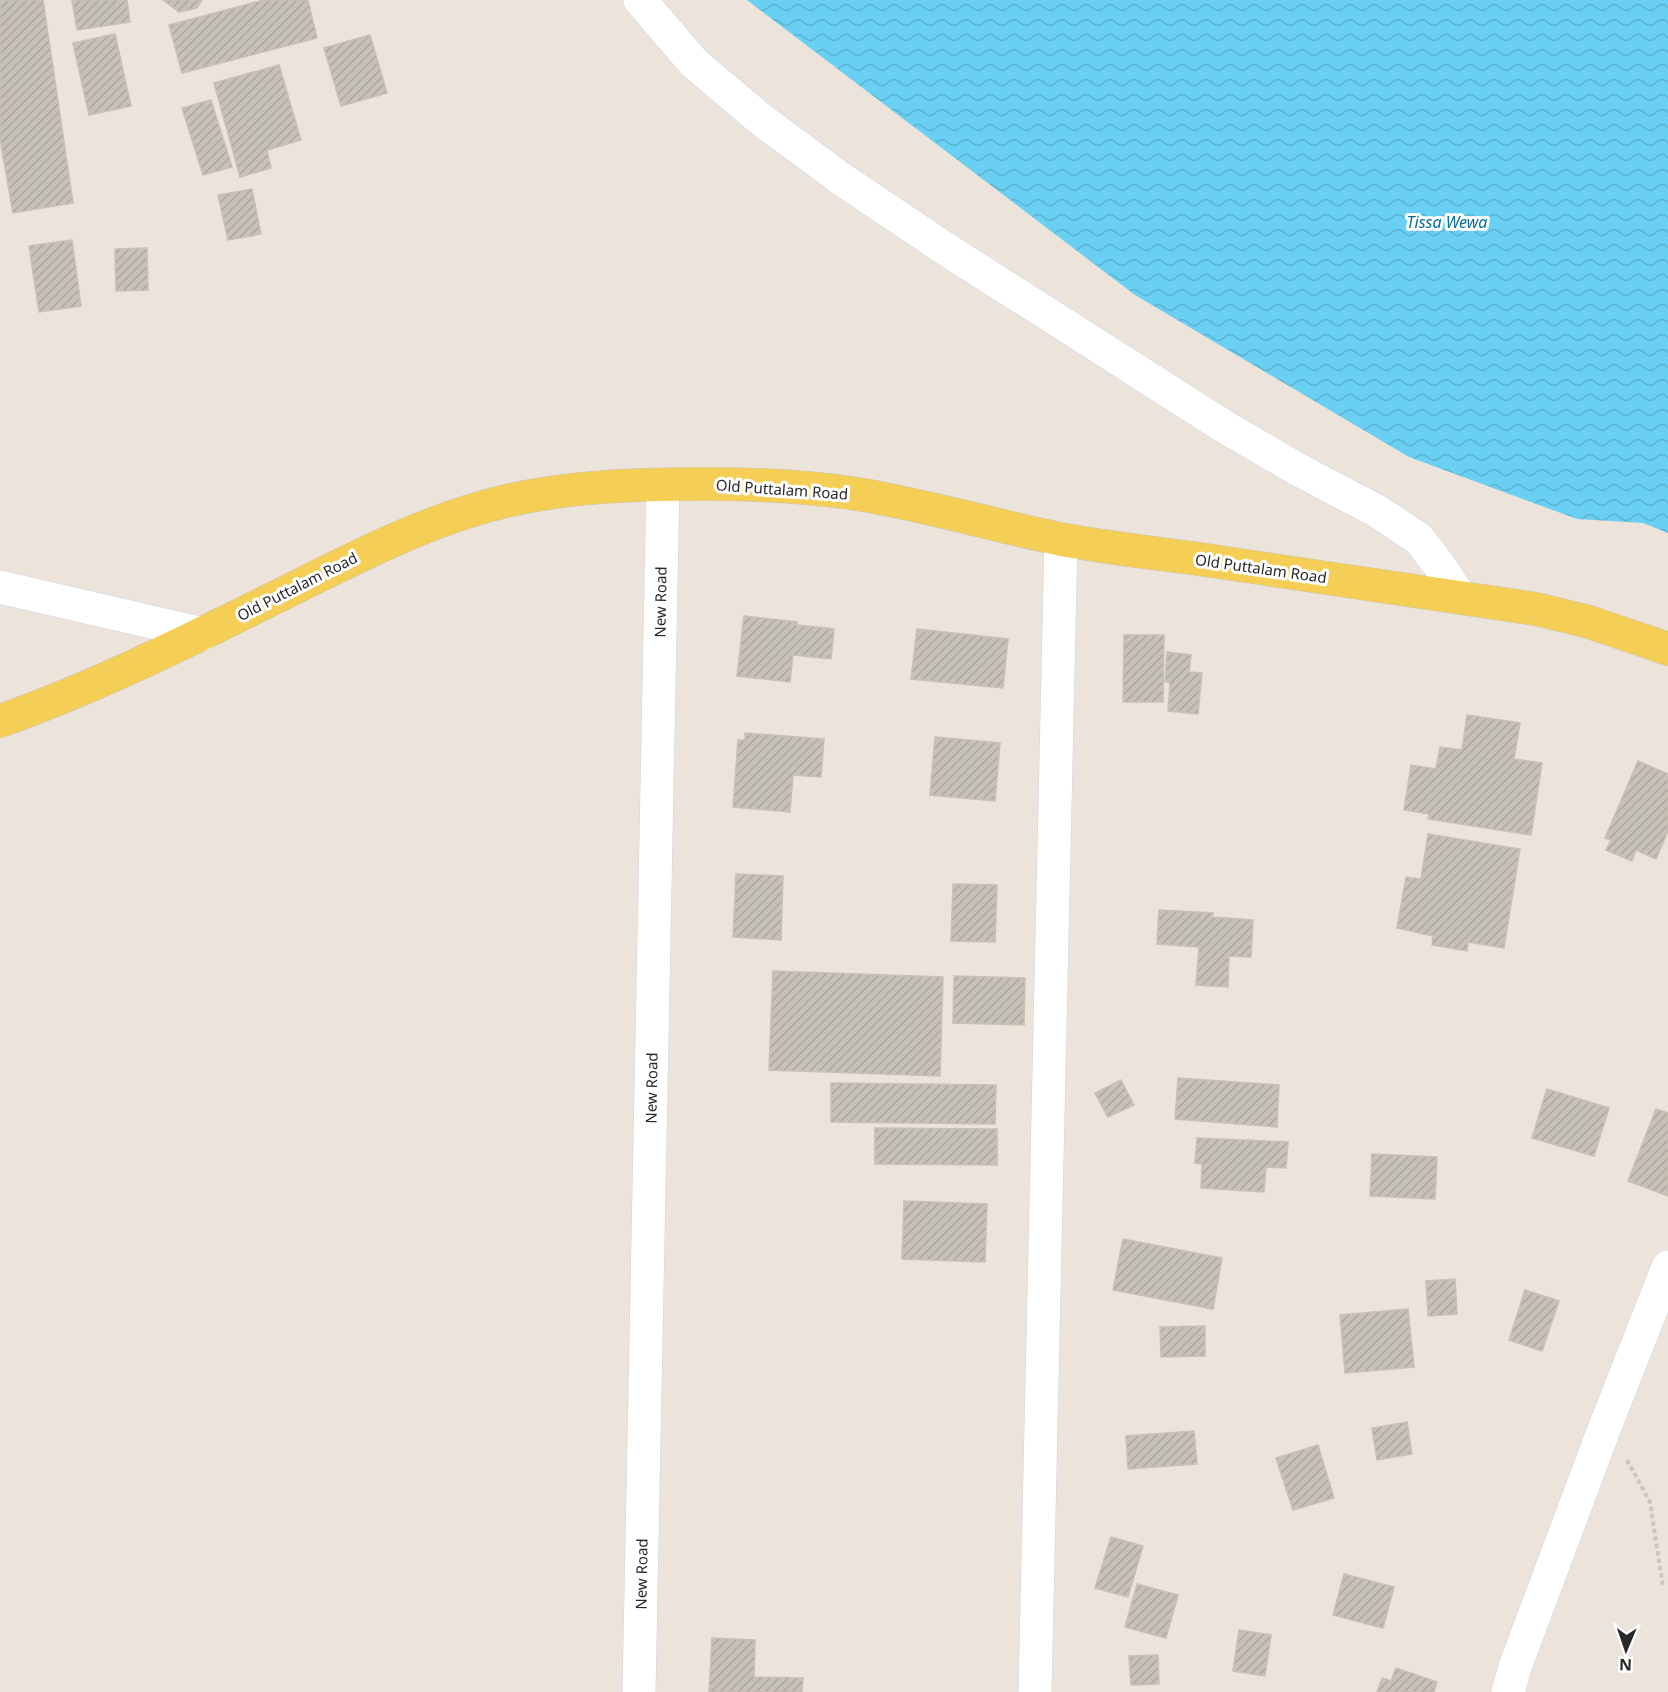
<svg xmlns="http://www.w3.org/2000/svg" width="1668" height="1692" font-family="'Noto Sans',sans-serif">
  <defs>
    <pattern id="water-waves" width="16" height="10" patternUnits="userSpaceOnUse" patternTransform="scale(1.5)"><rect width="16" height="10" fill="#69d0f3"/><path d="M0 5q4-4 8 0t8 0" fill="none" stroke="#5bb3d0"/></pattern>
    <pattern id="building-hatch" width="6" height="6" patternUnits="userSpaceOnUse" patternTransform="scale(1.5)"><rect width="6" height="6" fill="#c7c1ba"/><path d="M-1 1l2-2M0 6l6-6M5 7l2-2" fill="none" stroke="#aba6a0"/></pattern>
  </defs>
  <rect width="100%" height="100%" fill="#ece4da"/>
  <polygon fill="url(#water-waves)" points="747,0 1668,0 1668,533 1643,523 1577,519 1409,457 1135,295"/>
  <g fill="url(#building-hatch)" stroke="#c7c0b4" stroke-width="1.5">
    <polygon points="0,0 43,0 73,203 13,213 0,139"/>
    <polygon points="72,0 127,0 130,22 77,30"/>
    <polygon points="163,0 202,0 197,8 179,12"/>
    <polygon points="264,0 308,0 317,38 182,73 169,25"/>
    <polygon points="115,34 131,106 89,115 73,43"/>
    <polygon points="370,35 387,93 341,106 324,48"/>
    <polygon points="279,65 301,140 267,150 271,168 240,177 214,83"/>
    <polygon points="211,100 232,167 203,175 182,108"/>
    <polygon points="252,189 261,234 228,240 218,195"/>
    <polygon points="72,240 81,306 39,312 29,246"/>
    <polygon points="147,248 148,290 116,291 115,249"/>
    <polygon points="744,616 797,622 797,625 834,629 831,659 793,655 790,682 737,676"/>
    <polygon points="917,629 1008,639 1003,688 911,679"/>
    <polygon points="1124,635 1164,635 1163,702 1123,702"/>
    <polygon points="1167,652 1191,655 1189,672 1202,673 1198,714 1168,711 1170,682 1165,682"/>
    <polygon points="1467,715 1520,723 1514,759 1542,763 1531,835 1428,819 1429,814 1404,810 1411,765 1436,769 1440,747 1462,750"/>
    <polygon points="745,733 824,739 821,777 793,775 790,812 733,807 738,740 745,740"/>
    <polygon points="935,737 1000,743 995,801 930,795"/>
    <polygon points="1638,761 1668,774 1668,831 1656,859 1636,850 1632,861 1606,850 1611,840 1605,838"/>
    <polygon points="1428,834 1520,849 1504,948 1468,942 1467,951 1432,945 1433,936 1397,928 1406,877 1421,879"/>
    <polygon points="736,874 783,876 781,940 733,937"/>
    <polygon points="953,884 997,885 995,942 951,941"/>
    <polygon points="1159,910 1213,913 1212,917 1253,920 1251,957 1229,956 1228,987 1196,985 1199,947 1157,944"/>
    <polygon points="773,971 943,977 940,1076 769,1070"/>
    <polygon points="954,976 1025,978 1024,1025 953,1023"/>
    <polygon points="1178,1078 1279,1085 1277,1127 1175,1119"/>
    <polygon points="1121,1080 1134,1105 1108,1117 1095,1093"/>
    <polygon points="831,1083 996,1085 995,1124 831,1122"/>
    <polygon points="1547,1089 1609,1108 1594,1156 1532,1138"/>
    <polygon points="1656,1109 1668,1113 1668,1196 1628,1181"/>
    <polygon points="875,1128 997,1129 997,1165 875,1164"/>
    <polygon points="1197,1138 1288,1142 1286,1168 1266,1167 1264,1192 1201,1188 1202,1164 1195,1163"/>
    <polygon points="1372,1154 1437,1157 1435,1199 1370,1196"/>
    <polygon points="904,1201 987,1204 985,1262 902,1259"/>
    <polygon points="1123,1239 1222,1258 1213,1309 1113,1290"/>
    <polygon points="1455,1279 1457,1314 1428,1316 1426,1281"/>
    <polygon points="1525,1290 1559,1301 1542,1351 1509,1340"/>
    <polygon points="1408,1309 1414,1367 1345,1373 1340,1315"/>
    <polygon points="1205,1326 1205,1356 1161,1357 1160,1327"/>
    <polygon points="1407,1422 1412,1454 1377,1460 1372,1428"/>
    <polygon points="1194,1431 1197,1464 1128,1469 1126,1436"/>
    <polygon points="1318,1445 1334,1498 1293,1510 1276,1458"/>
    <polygon points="1111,1537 1143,1546 1128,1597 1095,1588"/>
    <polygon points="1344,1574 1394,1587 1383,1628 1333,1615"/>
    <polygon points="1137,1584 1178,1595 1166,1638 1125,1627"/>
    <polygon points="1239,1630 1271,1635 1265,1676 1233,1671"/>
    <polygon points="712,1638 755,1640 754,1677 803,1678 802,1692 709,1692"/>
    <polygon points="1158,1655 1159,1684 1131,1685 1129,1656"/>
    <polygon points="1396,1668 1437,1682 1434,1692 1377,1692 1382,1678 1391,1681"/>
  </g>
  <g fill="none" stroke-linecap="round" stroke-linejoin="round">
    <g stroke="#cfd3e3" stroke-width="34">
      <g id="minor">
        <polyline points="640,0 694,63 759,118 840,178 941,246 1225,427 1299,470 1377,511 1419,539 1439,565 1460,597"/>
        <polyline points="0,587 203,634"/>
        <polyline points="639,1692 663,484"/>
        <polyline points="1035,1692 1061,539"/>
        <polyline points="1508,1692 1515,1667 1603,1432 1668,1267"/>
      </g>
    </g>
    <g stroke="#c7c7c7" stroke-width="34">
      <path id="major" d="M0,721C93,688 182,644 270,600C347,562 422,521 506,501C571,486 639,484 705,484C756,484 807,486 857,494C925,505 992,525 1060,539C1112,549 1166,554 1219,562C1324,578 1430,593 1536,609L1589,622L1668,649"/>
    </g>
    <polyline stroke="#c7c7c7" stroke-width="4" stroke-dasharray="4.5 3" stroke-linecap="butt" points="1627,1460 1650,1502 1663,1587"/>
    <use href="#minor" stroke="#fff" stroke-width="33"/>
    <use href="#major" stroke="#f5ce56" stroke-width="33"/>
  </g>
  <g text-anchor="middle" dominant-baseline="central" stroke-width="6" stroke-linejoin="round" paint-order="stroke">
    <g font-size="15" fill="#292929" stroke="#fff">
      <text transform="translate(782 489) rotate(4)">Old Puttalam Road</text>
      <text transform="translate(1261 568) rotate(8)">Old Puttalam Road</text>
      <text transform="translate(297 586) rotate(-27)">Old Puttalam Road</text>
      <text transform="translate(660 602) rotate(-89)">New Road</text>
      <text transform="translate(651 1088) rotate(-89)">New Road</text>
      <text transform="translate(641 1574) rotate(-89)">New Road</text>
    </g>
    <g font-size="16" font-style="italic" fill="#086c9e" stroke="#fff">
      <text x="1447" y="222">Tissa Wewa</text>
    </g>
  </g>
  <g transform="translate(1626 1650) rotate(182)" stroke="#ffffff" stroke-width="4.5" paint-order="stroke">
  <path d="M0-4.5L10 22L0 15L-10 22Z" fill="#292929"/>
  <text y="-9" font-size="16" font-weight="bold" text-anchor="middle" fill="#292929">N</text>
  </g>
</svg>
